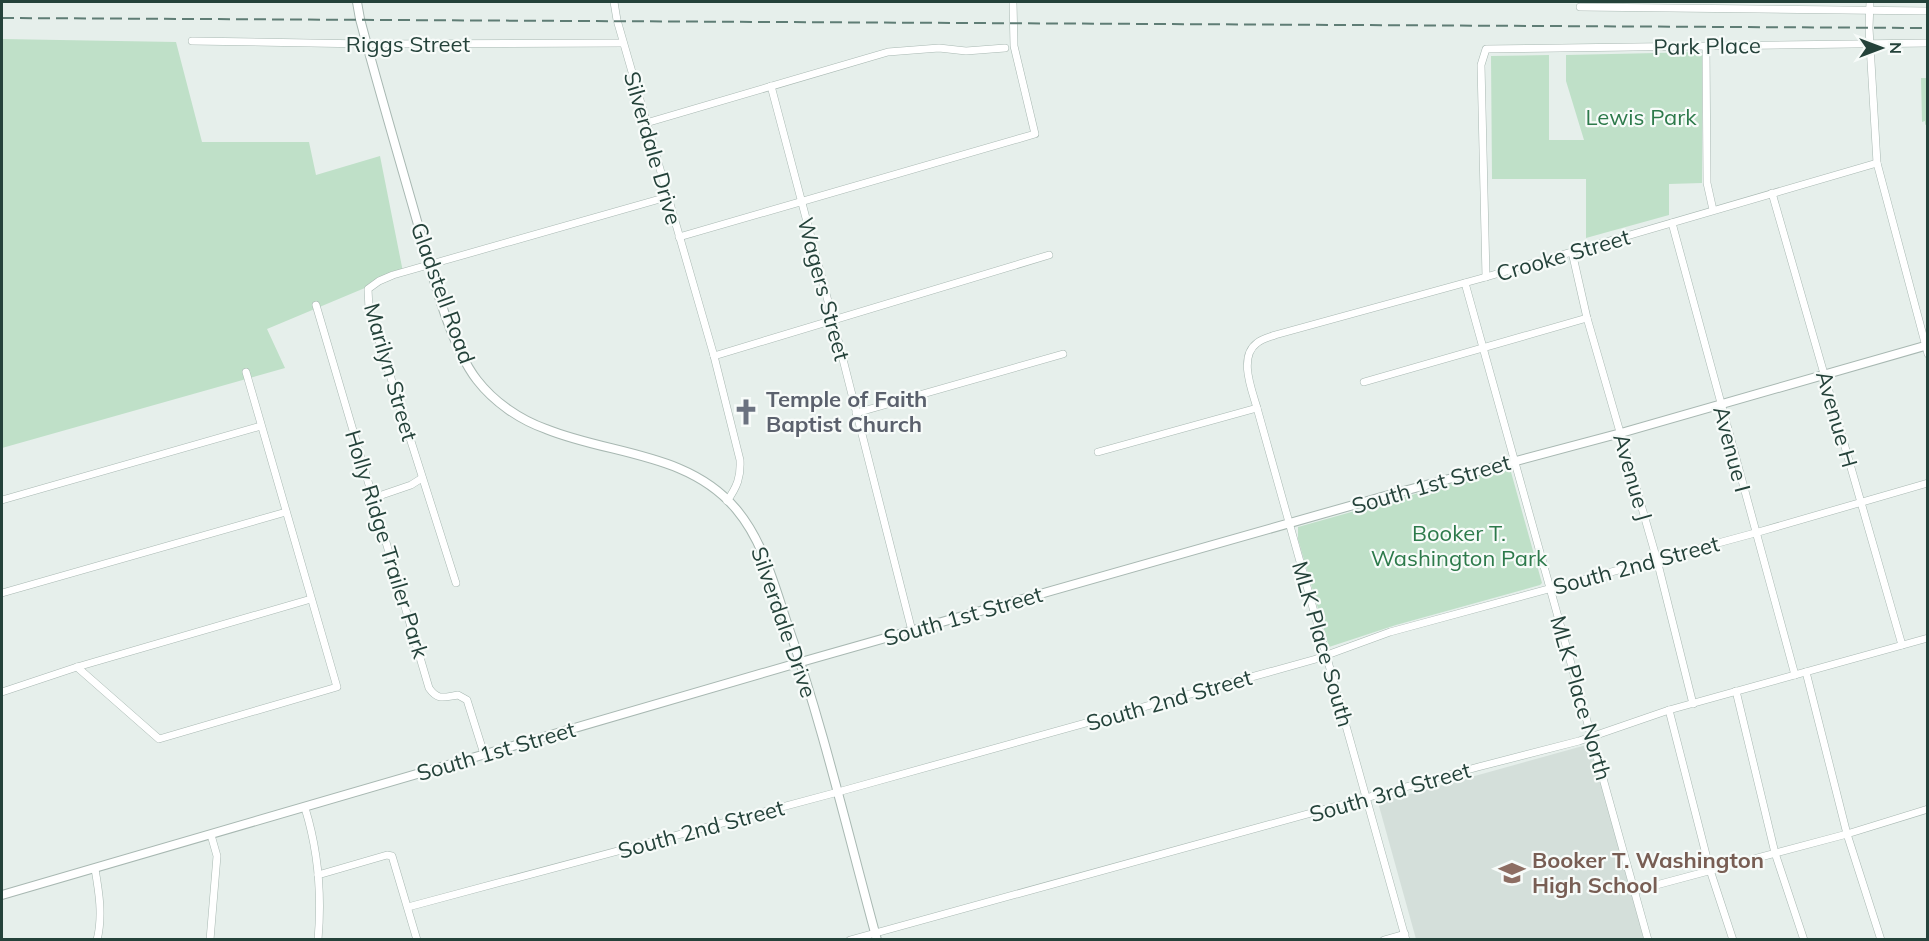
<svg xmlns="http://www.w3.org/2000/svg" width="1929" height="941" font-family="Mulish,sans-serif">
  <rect width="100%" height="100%" fill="#e6efeb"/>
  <polygon fill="#d4dfda" points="1590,744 1644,939 1416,939 1379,806 1381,802"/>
  <g fill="#bfe0c8">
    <polygon points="2,39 176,42 202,142 309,142 316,175 380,156 403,272 267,329 285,368 2,448"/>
    <polygon points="1702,52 1702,183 1669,184 1669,215 1586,238 1586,179 1492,179 1491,56 1549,55 1549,140 1584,140 1566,81 1566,55"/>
    <polygon points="1921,78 1927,78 1927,124 1925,125 1925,121 1922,122"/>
    <polygon points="1504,469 1508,469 1511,472 1540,576 1542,583 1540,585 1396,625 1329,647 1298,539 1298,527"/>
  </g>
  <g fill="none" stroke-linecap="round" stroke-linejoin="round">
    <g stroke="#a8b8b2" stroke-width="8">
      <g id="minor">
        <path d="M614,2L617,20L714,356L740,460C741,477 737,487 727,501"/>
        <polyline points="1870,2 1869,28 1877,163 1928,354"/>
        <polyline points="1580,7 1928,11"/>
        <polyline points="192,41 367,44 623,43"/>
        <polyline points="1706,46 1707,183 1713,210"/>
        <polyline points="771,86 833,320 912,631"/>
        <polyline points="646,123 888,52 939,48 966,51 1005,48"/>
        <polyline points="1772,193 1902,645"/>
        <polyline points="1672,223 1795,675"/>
        <polyline points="679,237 1035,134 1014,46 1013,2"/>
        <polyline points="1572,252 1587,318 1657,560 1693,704"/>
        <polyline points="1486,277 1481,65 1486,49 1928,43"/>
        <polyline points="1465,283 1648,940"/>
        <path d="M316,305L429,688C438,701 444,697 458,695L467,700L484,754"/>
        <polyline points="714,356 1049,255"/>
        <polyline points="1364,382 1587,318"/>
        <polyline points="856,413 1063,354"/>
        <polyline points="1098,452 1257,408"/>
        <polyline points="373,498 411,485 422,478"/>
        <polyline points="2,500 261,426"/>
        <polyline points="456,583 369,309 368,289 379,281 393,275 667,197"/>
        <polyline points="2,593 286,512"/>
        <polyline points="77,667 159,739 337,687 246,372"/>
        <polyline points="1806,672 1847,834 1881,940"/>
        <polyline points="1736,691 1775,853 1804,940"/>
        <polyline points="2,692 77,667 311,599"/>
        <polyline points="1669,710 1710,870 1733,940"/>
        <path d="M305,808C318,850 322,895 318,940"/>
        <path d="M95,869C99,892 103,916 97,940"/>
        <polyline points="318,875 387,855 392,856 417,940"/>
        <polyline points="1634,891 1847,834 1928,809"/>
        <polyline points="408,907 838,792 1316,659 1390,632 1755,533 1928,483"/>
        <polyline points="210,940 217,856 211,835"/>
        <polyline points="850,940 1478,767 1579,741 1669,710 1928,638"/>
        <polyline points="1384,940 1405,934"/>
        <path d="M1406,940L1257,408C1252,390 1238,357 1257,343C1262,339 1270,337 1275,335L1486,277L1877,163"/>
      </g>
    </g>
    <g stroke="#a8b8b2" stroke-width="10">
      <g id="tertiary">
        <path d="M357,2L360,19C378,87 398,154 417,221C430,266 449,344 477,380C494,402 520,420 546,429C610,455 688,452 736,509C763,541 774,584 787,623C823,726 848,834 877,940"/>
        <polyline points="2,895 801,662 1385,496 1621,433 1928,345"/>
      </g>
    </g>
    <use href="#minor" stroke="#fff" stroke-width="7"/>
    <use href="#tertiary" stroke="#fff" stroke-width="8"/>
    <polyline stroke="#5f7d75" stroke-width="2" stroke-dasharray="12 6" stroke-linecap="butt" points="2,18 1928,28"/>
  </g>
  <defs>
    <g id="church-bare" transform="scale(2.07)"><path d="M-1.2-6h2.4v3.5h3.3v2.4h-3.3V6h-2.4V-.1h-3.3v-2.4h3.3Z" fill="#6b7280" stroke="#f7fbf9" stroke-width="2.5" paint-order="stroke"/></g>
    <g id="school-bare" transform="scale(2.07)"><path d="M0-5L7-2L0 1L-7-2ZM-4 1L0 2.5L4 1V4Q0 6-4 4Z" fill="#8d6e63" stroke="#f7fbf9" stroke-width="2.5" paint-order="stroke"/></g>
  </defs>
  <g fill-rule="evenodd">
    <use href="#church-bare" x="746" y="412"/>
    <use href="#school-bare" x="1512" y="873"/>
  </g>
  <g text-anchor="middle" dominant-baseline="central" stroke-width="4.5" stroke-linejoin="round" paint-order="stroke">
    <g font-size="22" fill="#24423a" stroke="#f7fbf9">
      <text x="408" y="44">Riggs Street</text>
      <text transform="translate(1707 46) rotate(-1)">Park Place</text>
      <text transform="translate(653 148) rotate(74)">Silverdale Drive</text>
      <text transform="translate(1563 255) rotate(-16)">Crooke Street</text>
      <text transform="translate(824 289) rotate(75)">Wagers Street</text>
      <text transform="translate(443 293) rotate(70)">Gladstell Road</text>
      <text transform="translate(391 372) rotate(74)">Marilyn Street</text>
      <text transform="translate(1837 419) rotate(74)">Avenue H</text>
      <text transform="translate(1732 449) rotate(75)">Avenue I</text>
      <text transform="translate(1633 477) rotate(74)">Avenue J</text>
      <text transform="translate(1431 484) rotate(-16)">South 1st Street</text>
      <text transform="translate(387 544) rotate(73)">Holly Ridge Trailer Park</text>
      <text transform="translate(1636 565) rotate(-15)">South 2nd Street</text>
      <text transform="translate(963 616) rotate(-16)">South 1st Street</text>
      <text transform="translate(784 622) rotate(71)">Silverdale Drive</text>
      <text transform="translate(1323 644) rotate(74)">MLK Place South</text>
      <text transform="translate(1581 698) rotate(74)">MLK Place North</text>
      <text transform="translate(1169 700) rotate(-16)">South 2nd Street</text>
      <text transform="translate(496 751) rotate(-16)">South 1st Street</text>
      <text transform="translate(1390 792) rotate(-16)">South 3rd Street</text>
      <text transform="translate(701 829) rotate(-15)">South 2nd Street</text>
    </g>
    <g font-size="22" fill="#2d7a4b" stroke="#f7fbf9">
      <text x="1641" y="117">Lewis Park</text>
      <text x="1459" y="533">Booker T.<tspan x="1459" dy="25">Washington Park</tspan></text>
    </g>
    <g font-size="22" font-weight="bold" fill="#5b616d" stroke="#f7fbf9" text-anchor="start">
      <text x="766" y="399">Temple of Faith<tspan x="766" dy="25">Baptist Church</tspan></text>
    </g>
    <g font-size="22" font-weight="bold" fill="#785e54" stroke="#f7fbf9" text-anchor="start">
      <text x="1532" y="860">Booker T. Washington<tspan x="1532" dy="25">High School</tspan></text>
    </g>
  </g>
  <rect width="1929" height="941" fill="none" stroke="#24423a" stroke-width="6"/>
  <g transform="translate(1881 48) rotate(90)" stroke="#f7fbf9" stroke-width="4.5" paint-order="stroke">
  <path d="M0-4.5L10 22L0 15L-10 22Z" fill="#24423a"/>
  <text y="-9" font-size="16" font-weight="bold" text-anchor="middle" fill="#24423a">N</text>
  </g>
</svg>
